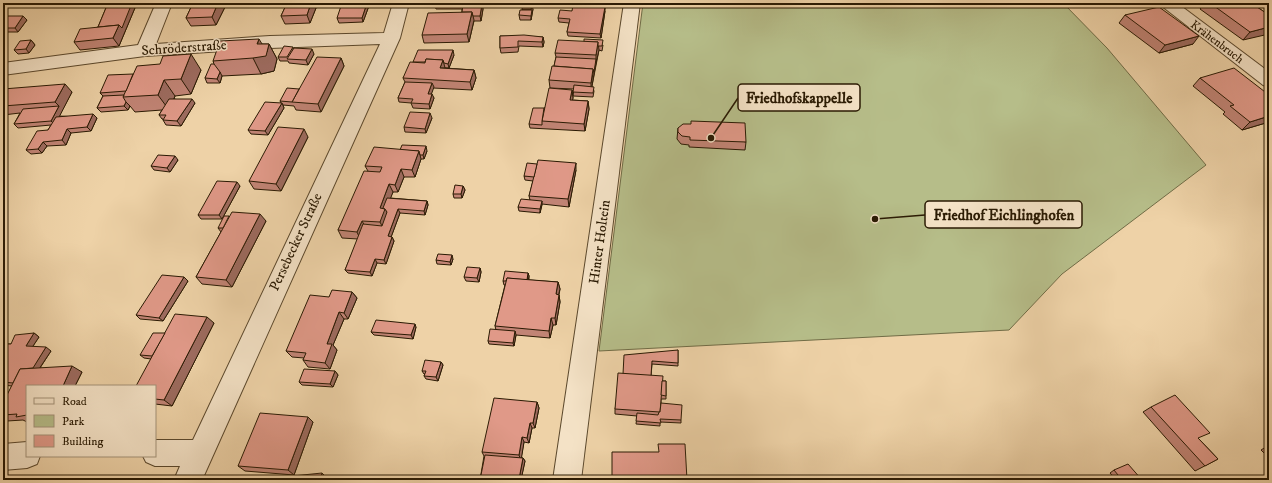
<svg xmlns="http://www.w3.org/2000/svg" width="1272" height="483" font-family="'IM FELL DW Pica',serif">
  <rect width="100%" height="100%" fill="#eed2a7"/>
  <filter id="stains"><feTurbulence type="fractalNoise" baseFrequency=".005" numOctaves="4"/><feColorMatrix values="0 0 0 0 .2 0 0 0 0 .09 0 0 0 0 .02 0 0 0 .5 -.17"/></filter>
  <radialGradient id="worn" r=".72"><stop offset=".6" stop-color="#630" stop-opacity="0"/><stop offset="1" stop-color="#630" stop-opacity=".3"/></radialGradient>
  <polygon fill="#b6bd89" stroke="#706c46" points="643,3 1063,3 1107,48 1206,165 1062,274 1009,330 599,351"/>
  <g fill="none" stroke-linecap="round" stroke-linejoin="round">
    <g stroke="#5b482c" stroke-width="2">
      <g id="minor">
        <polygon points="156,3 172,3 156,44 270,36 384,33 393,3 409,3 400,38 202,480 174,480 180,466 155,466 146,462 143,456 155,456 155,440 193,440 380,44 270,48 145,56 3,75 3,63 138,45"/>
        <polygon points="624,3 640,3 581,480 553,480"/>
        <polygon points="1158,3 1177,3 1269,72 1269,87 1263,85"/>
        <polygon points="27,442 27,456 40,456 37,464 27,468 3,470 3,444"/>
      </g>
    </g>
    <use href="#minor" fill="#f4e2c6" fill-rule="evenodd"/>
  </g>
  <g fill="#c18475" stroke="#2a1a03">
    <polygon points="108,3 137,3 119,46 80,50 74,42 98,27"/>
    <polygon points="193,3 224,3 226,5 216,25 191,26 186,18"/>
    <polygon points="287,3 318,3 310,23 285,24 281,16"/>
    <polygon points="370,3 363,22 339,23 337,18"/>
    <polygon points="434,3 478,3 477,4 482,4 483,9 481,21 474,21 469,42 424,43 422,35 462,12 462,9 436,9"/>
    <polygon points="1074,3 1089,3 1077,6"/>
    <polygon points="1205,3 1251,3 1269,15 1243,40 1200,9"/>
    <polygon points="522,9 533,9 531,20 520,20 519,15 522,10"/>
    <polygon points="572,11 605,11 601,38 568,36 567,32 569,23 559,22 558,18"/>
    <polygon points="1125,15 1193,44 1159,53 1119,23"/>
    <polygon points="3,16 27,20 18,32 3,32"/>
    <polygon points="500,36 543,37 544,42 543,47 519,46 518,52 501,53 500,48"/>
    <polygon points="31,40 35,45 29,53 18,54 14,50"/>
    <polygon points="262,44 269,44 277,59 274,71 261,74 222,76 220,83 207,83 205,78 214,64 213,61"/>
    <polygon points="603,45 602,51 599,50 592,86 594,91 593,97 573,96 574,89 550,88 549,80 554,66 556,57 555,53"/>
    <polygon points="294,48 314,54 308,65 289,63 288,61 280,61 278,57"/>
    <polygon points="454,55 449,68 445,68 474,70 476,78 472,90 433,88 431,94 434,98 430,109 413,108 411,103 399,102 398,98 405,82 403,78 413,62"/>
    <polygon points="341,58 344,66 321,112 296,110 294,106 283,105 284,108 268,135 251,134 248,130 281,103 280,101 299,89"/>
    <polygon points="201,70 191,94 175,96 174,99 195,103 181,126 166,125 163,120 163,119 162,119 159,115 162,110 135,112 130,106 128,110 101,112 97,108 103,96 100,93"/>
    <polygon points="1200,78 1269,122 1242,130 1223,114 1225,112 1193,86"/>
    <polygon points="3,89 72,92 59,116 97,118 91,131 71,133 66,145 47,146 42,153 31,154 26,150 48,130 51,125 18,128 14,124 20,113 3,115"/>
    <polygon points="572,90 573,98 572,100 588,101 589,109 585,131 530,128 529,124 544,108"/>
    <polygon points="432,118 426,133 405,132 404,127"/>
    <polygon points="678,128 746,142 745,150 689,147 689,145 681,144 677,139"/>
    <polygon points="308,137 281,191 254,189 249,181"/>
    <polygon points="400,150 427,151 424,159 421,159 415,177 404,177 398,192 393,192 390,198 427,201 428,205 425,215 400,213 391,237 392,237 394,241 386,264 377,263 372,276 348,273 345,270 358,239 342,238 338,230 368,171 365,166"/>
    <polygon points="178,160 170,172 154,170 151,166"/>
    <polygon points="576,170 569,207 542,204 540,213 519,211 518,207 530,200 529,196 533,181 525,180 524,176"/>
    <polygon points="240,186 222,219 201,219 198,215"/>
    <polygon points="463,186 465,190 462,198 454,198 453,194"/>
    <polygon points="266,221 232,287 202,284 196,277 221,232 218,228"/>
    <polygon points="453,259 451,265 437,264 436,260"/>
    <polygon points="480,268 481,272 479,282 466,281 464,277"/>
    <polygon points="528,273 529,276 529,280 558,282 560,289 559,295 560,302 556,325 553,325 550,338 516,335 514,346 489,344 488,341 496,330 495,326 505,285 504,285 503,281"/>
    <polygon points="184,277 188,281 163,321 140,319 136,315"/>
    <polygon points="352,292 357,298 348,319 344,319 333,345 337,350 330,369 308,367 303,360 304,358 292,357 286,351 329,297"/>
    <polygon points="214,323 172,406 155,404 155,386 151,359 144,358 140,355 165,333"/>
    <polygon points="416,327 413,339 374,335 371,332"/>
    <polygon points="34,333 39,337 33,346 51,351 40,368 82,372 75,386 27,386 27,422 23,420 7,421 3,419 3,403 12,386 3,385 3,342 6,344 11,344"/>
    <polygon points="678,350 678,366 652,364 651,376 662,381 666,381 666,399 661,399 661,403 681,420 681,423 660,422 660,426 636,424 637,416 615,414 615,409 623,374"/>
    <polygon points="441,362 443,365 438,381 426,379 424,376 425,374 424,374 422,371"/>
    <polygon points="335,371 338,375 333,387 302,385 299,382"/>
    <polygon points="537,402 539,408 535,428 532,428 529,443 524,442 521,458 523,458 525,461 521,479 534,480 480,480 484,456 482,452"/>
    <polygon points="1151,407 1199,439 1218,459 1195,471 1143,412"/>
    <polygon points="308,417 313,422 294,475 245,471 238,466"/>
    <polygon points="1269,445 1269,458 1261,450"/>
    <polygon points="1114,470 1142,480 1116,480 1110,473"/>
  </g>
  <g fill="#9d6b5f" stroke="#2a1a03">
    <polygon points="132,3 137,3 119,46 113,38 119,25"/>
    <polygon points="218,3 224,3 226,5 216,25 212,17"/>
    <polygon points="311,3 318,3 310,23 307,15"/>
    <polygon points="367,3 370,3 363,22 362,18"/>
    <polygon points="1078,3 1089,3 1077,6"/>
    <polygon points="482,4 483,9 481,21 480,16"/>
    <polygon points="532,5 533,9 531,20 531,9"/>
    <polygon points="605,7 605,11 601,38 600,34"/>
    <polygon points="472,12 474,20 469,42 467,34"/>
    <polygon points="23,16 27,20 18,32 15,28"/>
    <polygon points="1269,27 1269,34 1243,40 1250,32"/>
    <polygon points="1199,36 1193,44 1159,53 1165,45"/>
    <polygon points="543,37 544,42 543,47 542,42"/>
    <polygon points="259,39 267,52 269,44 277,59 274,71 261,74 253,58"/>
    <polygon points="31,40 35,45 29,53 26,49"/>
    <polygon points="598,42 599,50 596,63 596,55"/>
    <polygon points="312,49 314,54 308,65 306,60"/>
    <polygon points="453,50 454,55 449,68 448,64"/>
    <polygon points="191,54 201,70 191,94 181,79"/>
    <polygon points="341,58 344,66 321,112 318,104"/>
    <polygon points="596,59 596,63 591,91 591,83"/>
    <polygon points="443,60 445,68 440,68"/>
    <polygon points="474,70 476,78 472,90 470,82"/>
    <polygon points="220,72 222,76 220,83 217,79"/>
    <polygon points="164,80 175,96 169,110 158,95"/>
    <polygon points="432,83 434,87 430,98 428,94"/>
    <polygon points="65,84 72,92 55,125 51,121 59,106 55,102"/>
    <polygon points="572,90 573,98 571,108 570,100"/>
    <polygon points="432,94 434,98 430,109 429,104"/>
    <polygon points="192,99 195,103 181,126 177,121"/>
    <polygon points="588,101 589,109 585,131 584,124"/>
    <polygon points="126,102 130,106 128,110 124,106"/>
    <polygon points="282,103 284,108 268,135 265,131"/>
    <polygon points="430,113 432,118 426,133 425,129"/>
    <polygon points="93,114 97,118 91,131 87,127"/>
    <polygon points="1269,116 1269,122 1242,130 1250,122"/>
    <polygon points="67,129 71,133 66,145 62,140"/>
    <polygon points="304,129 308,137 281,191 276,184"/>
    <polygon points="43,142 47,146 42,153 38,149"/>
    <polygon points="426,146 427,151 424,159 423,155"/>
    <polygon points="419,151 421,159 415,177 412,170"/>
    <polygon points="175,156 178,160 170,172 167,168"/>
    <polygon points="576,163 576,170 569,207 568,199"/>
    <polygon points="401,169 404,177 398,192 395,185"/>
    <polygon points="237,182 240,186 222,219 219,215"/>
    <polygon points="389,184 393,192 386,210 389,216 384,230 380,222 380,208"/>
    <polygon points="463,186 465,190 462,198 461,194"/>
    <polygon points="427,201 428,205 425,215 424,211"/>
    <polygon points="542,201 542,205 540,213 540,209"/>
    <polygon points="398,209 400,213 390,240 388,236"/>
    <polygon points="260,214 266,221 232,287 226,280"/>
    <polygon points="362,221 366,228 360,239 357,232"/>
    <polygon points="392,237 394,241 386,264 384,260"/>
    <polygon points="452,255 453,259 451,265 450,262"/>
    <polygon points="375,259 377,263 372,276 370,272"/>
    <polygon points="480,268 481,272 479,282 477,278"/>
    <polygon points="528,273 529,276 527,287 527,283"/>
    <polygon points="184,277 188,281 163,321 159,318"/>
    <polygon points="558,282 560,289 557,301 556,294"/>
    <polygon points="352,292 357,298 348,319 344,313"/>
    <polygon points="559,295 560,302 556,325 555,318"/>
    <polygon points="339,312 344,319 333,345 337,350 330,369 325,363 327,344"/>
    <polygon points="207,317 214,323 172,406 164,400"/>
    <polygon points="551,318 553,325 550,338 549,331"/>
    <polygon points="415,324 416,327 413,339 411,335"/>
    <polygon points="515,331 516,335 514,346 513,343"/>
    <polygon points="34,333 39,337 31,349 26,346"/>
    <polygon points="3,342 11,348 3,365"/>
    <polygon points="46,347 51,351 35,375 30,372"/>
    <polygon points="441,362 443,365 438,381 436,377"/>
    <polygon points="72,366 82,372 75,386 63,386"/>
    <polygon points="335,371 338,375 333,387 330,384"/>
    <polygon points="537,402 539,408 535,428 533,423"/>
    <polygon points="308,417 313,422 294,475 288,470"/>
    <polygon points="530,423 532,428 529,443 527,438"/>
    <polygon points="522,437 524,442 521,461 519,455"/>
    <polygon points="523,458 525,461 521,480 519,479"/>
    <polygon points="322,473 325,476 324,480 320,480"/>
  </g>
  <g fill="#e09988" stroke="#2a1a03">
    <polygon points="108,3 132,3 122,28 119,25 98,27"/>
    <polygon points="193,3 218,3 212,17 186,18"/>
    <polygon points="287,3 311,3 307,15 281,16"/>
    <polygon points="342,3 367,3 362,18 337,18"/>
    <polygon points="1210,3 1251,3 1269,15 1269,27 1250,32"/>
    <polygon points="482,4 480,16 473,16 472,12 462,12 463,5"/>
    <polygon points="523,4 532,5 531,9 522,9"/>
    <polygon points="573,5 605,7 600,34 567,32 570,19 558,18 560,10 572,11"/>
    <polygon points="1159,7 1199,36 1165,45 1125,15"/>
    <polygon points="520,10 532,10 531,16 519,15"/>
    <polygon points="472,12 467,34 422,35 428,13"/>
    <polygon points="3,16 23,16 15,28 3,28"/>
    <polygon points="119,25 113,38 74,42 80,29"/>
    <polygon points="524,35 543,37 542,42 518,41 518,47 500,48 500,36"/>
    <polygon points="259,39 257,44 269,44 266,56 253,58 213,61 220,41"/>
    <polygon points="584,39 603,40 602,46 598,46 598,42 584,42"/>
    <polygon points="31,40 26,49 14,50 20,41"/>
    <polygon points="558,40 598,42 596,55 555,53"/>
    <polygon points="284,46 293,47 287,57 278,57"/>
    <polygon points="294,48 312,49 306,60 287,59"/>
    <polygon points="418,50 453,50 448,64 444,63 443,60 426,59 425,62 413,62"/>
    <polygon points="191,54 181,79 164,80 158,95 123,97 137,66 160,64 163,56"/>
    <polygon points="317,57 341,58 318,104 292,102"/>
    <polygon points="556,57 596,59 594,72 593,69 554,66"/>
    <polygon points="426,59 443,60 440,68 474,70 470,82 403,78 410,62 425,63"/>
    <polygon points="211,64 214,64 220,72 217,79 205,78"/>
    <polygon points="552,66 593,69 591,83 549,80"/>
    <polygon points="1234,68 1269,95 1269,116 1250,122 1230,106 1234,105 1200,78"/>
    <polygon points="133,74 126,91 100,93 108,75"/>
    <polygon points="405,82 432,83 428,94 432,94 429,104 411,103 413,99 398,98"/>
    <polygon points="65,84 55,102 3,106 3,89"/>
    <polygon points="574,85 594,87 593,93 573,92"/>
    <polygon points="287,88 299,89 292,102 280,101"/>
    <polygon points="549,88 572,90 570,100 588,101 584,124 542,121"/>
    <polygon points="124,95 123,97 126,102 124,106 97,108 103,96"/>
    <polygon points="169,99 192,99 177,121 163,120 166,115 159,115"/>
    <polygon points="265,102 282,103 265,131 248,130"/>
    <polygon points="59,106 51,121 14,124 23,109"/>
    <polygon points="533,108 544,108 542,121 542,125 529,124"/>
    <polygon points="410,112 430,113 425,129 404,127"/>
    <polygon points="93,114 87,127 67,129 62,140 43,142 38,149 26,150 37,131 48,130 56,117"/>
    <polygon points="691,121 745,123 746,142 690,140 690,137 682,136 678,132 678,128 683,124 691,124"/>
    <polygon points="278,127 304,129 276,184 249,181"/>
    <polygon points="402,145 426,146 423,155 420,155 419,151 400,150"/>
    <polygon points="374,147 419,151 412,170 401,169 395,185 389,184 380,208 385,209 380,222 362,221 357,232 338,230 364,171 380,172 382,167 365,166"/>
    <polygon points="158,155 175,156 167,168 151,166"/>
    <polygon points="538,160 576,163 568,199 529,196"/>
    <polygon points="527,163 537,164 534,177 524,176"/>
    <polygon points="217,181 237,182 219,215 198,215"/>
    <polygon points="455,185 463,186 461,194 453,194"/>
    <polygon points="387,198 427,201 424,211 398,209 388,236 392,237 384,260 375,259 370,272 345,270 363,224 382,226 387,212 385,209 383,208"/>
    <polygon points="521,199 542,201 540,209 518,207"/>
    <polygon points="232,212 260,214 226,280 196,277"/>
    <polygon points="224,216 229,216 223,228 218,228"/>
    <polygon points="438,254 452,255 450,262 436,260"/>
    <polygon points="467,267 480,268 477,278 464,277"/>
    <polygon points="505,271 528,273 527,280 507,278 506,281 503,281"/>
    <polygon points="162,275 184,277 159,318 136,315"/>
    <polygon points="507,278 558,282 556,294 559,295 555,318 551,318 549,331 495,326"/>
    <polygon points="332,290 352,292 344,313 339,312 327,344 332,344 325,363 303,360 306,353 286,351 310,295 329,297"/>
    <polygon points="175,314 207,317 164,400 155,399 155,386 136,386"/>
    <polygon points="376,320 415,324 411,335 371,332"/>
    <polygon points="490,329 515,331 513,343 488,341"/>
    <polygon points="34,333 26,346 46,347 33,368 20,369 13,383 3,382 3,350 6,344 11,344 15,335"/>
    <polygon points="153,333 165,333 152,356 140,355"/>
    <polygon points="678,350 678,363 652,361 651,376 623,374 624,355"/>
    <polygon points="425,360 441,362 436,377 424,376 426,371 422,371"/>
    <polygon points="72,366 63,386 27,386 27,415 16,417 17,414 3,415 3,403 20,369"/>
    <polygon points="304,369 335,371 330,384 299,382"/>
    <polygon points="618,373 663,376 660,412 615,409"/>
    <polygon points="662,381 666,381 666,396 661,395"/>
    <polygon points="1175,395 1210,433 1198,438 1218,459 1205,466 1151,407"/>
    <polygon points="494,398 537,402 533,423 530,423 527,438 522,437 519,455 482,452"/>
    <polygon points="661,403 682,405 681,420 660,419 661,423 636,421 637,413 658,415 659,412 660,412"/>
    <polygon points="260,413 308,417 288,470 238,466"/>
    <polygon points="658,444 685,444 687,480 612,480 612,452 659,452"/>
    <polygon points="485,455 523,458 519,479 533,478 533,480 480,480"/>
    <polygon points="1128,464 1142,480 1122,480 1114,470"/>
    <polygon points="322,473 320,480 282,480 283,477"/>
  </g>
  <g text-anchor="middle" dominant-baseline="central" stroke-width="3" stroke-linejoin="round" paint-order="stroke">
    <g font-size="12" fill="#2a1a03" stroke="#f4e2c6">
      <text transform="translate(1217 42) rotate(37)">Krähenbruch</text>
    </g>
    <g font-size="14" fill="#2a1a03" stroke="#f4e2c6">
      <text transform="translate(184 48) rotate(-4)">Schröderstraße</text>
      <text transform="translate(296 242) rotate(-65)">Persebecker Straße</text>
      <text transform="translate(600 242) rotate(-82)">Hinter Holtein</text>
    </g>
  </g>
  <path fill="none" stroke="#2a1a03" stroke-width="1.5" d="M711 138L738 98M875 219L925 215"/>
  <g fill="#2a1a03" stroke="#f4e2c6" stroke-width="1.5">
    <circle cx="711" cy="138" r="4"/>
    <circle cx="875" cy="219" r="4"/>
  </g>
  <g fill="#f4e2c6" stroke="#2a1a03" stroke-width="1.5">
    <rect x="738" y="84" width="122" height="27" rx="4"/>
    <rect x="925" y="201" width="157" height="27" rx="4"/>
  </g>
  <g font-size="15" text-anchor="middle" font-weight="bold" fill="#2a1a03">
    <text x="799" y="103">Friedhofskappelle</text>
    <text x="1004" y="220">Friedhof Eichlinghofen</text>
  </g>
  <rect width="1272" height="483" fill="none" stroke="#eed2a7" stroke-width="16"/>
  <rect x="4" y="4" width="1264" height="475" fill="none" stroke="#2a1a03" stroke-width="2"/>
  <rect x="8" y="8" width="1256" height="467" fill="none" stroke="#2a1a03"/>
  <rect x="26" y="385" width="130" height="72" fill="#f4e2c6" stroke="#a39278"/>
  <rect x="34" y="398" width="20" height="6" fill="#f4e2c6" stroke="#a39278"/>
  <text x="62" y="405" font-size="12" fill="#2a1a03">Road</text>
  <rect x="34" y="415" width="20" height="12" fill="#b6bd89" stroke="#a39278"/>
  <text x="62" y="425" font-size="12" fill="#2a1a03">Park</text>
  <rect x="34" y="435" width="20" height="12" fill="#e09988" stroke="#a39278"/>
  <text x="62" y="445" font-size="12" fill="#2a1a03">Building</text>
  <rect width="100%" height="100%" filter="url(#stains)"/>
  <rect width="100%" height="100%" fill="url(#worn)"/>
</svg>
